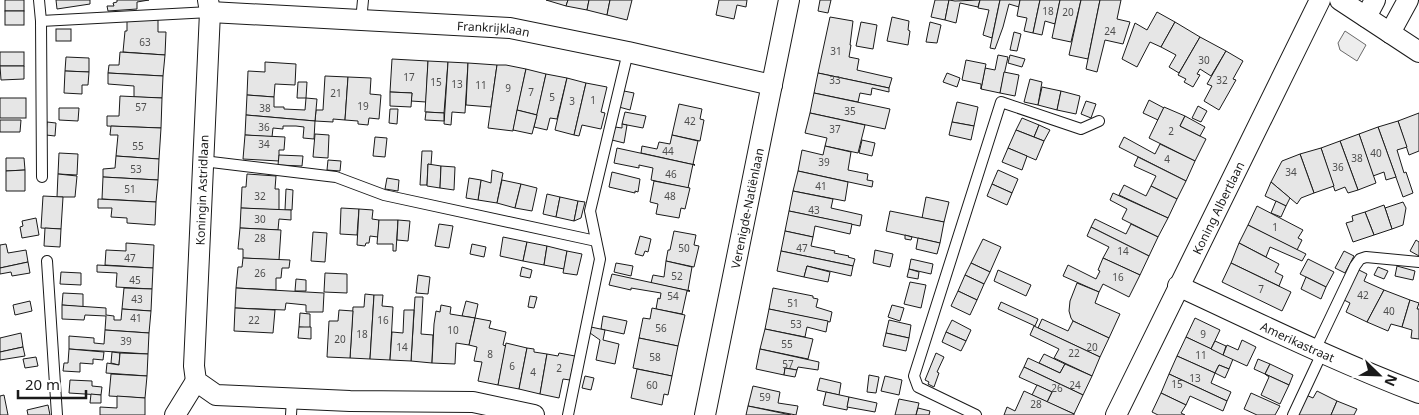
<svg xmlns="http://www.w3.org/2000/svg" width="1419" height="415" font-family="'Noto Sans',sans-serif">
  <rect width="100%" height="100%" fill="#fff"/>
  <polygon fill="#ededed" stroke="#6a6a6a" points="1345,31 1366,45 1357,61 1340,50 1338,43"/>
  <g fill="#e6e6e6" stroke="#1a1a1a">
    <rect x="5" y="0" width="19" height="11"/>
    <polygon points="56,0 90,0 90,4 57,9"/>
    <polygon points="117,0 149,0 137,2 137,9 108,11 107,6 114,6 113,3 117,2"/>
    <polygon points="546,0 568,0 566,6"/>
    <polygon points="568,0 589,0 587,10 566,6"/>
    <polygon points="589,0 610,0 607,15 587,10"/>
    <polygon points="610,0 632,0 627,20 607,15"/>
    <polygon points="719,0 747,0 746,7 737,5 734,19 716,15"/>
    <polygon points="820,0 831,0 828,13 818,11"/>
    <polygon points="935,0 949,0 945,20 931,17"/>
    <polygon points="949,0 955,1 980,0 978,7 960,3 956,23 945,20"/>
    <polygon points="980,0 1000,0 992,38 983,35 989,10 978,8"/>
    <polygon points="1000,0 1020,0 1019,7 1009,4 1003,27 995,49 990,48"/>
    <polygon points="1020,0 1040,0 1033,33 1024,31 1027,18 1017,16"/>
    <polygon points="1040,0 1060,0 1055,24 1045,21 1042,35 1033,33"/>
    <polygon points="1060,0 1081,0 1071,42 1052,38"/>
    <polygon points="1081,0 1100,0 1088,59 1069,55"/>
    <polygon points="1100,0 1121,0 1117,19 1130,22 1123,44 1105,40 1097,72 1086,69"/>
    <rect x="5" y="11" width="19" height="14"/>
    <polygon points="1157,12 1175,22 1161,47 1150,42 1137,67 1122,59 1135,23 1147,30"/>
    <polygon points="830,17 853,21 850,45 851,45 849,57 859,59 857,70 892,78 889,88 818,73"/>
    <polygon points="892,17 909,21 908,30 910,31 908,45 887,41"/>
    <polygon points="158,19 158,32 166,32 165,55 123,52 125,31 127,31 127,21"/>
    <polygon points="861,22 877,25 873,49 856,46"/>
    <polygon points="930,22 941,25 937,43 926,42"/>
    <polygon points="1175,22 1200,37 1179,73 1169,67 1176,55 1161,47"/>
    <rect x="56" y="29" width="15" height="12"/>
    <polygon points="1014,32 1021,34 1017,51 1010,50"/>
    <polygon points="1200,37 1226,51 1211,76 1200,69 1197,74 1200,75 1193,87 1184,82 1186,79 1178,75"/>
    <polygon points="1226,51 1243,61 1233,79 1236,80 1219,110 1204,101 1212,86 1207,84"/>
    <rect x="0" y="52" width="24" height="14"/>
    <polygon points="120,52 165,55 163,76 108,73 109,65 119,65"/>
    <polygon points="998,55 1008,57 1000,93 981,89 985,68 995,70"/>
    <polygon points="1010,55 1025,59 1022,67 1008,63"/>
    <polygon points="66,57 89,58 89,72 65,71"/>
    <polygon points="392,59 428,61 426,102 411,101 412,93 390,92"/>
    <polygon points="966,60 986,64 981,89 981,84 962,80"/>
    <polygon points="428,61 448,62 444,113 425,112"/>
    <polygon points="265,62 296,64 295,85 275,84 274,97 247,95 248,71 265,72"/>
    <polygon points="448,62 468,63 465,113 452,112 451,125 444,124"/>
    <polygon points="468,63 497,65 491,107 466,105"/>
    <polygon points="497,65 506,65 526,69 513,131 488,128"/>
    <polygon points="0,66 24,66 24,79 1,80"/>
    <polygon points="526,69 546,74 537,115 517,110"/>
    <polygon points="65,71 89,72 88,85 82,85 82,94 64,93"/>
    <polygon points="1004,72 1019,75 1015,96 1000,93"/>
    <polygon points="108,73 163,76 162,98 134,97 134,86 108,84"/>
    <polygon points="818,73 889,88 889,92 872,88 871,95 860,93 858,102 814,93"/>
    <polygon points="947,73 960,78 957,87 943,82"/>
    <polygon points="546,74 567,78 557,119 550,118 547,130 534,127"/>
    <polygon points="325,76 348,77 345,120 333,119 333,122 315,121 316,110 323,110"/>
    <polygon points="348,77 371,78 370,94 381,95 379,119 369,118 368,125 358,124 358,121 345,120"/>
    <polygon points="567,78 586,83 574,135 555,130"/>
    <polygon points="1030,79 1042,82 1038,105 1024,102"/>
    <polygon points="298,82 307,82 306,98 297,98"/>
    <polygon points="586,83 607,87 601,112 605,113 601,129 582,125 579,136 574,135"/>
    <polygon points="1042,87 1061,91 1057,110 1038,105"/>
    <polygon points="624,91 634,93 630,110 619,107"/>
    <polygon points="1061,91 1080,96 1076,114 1057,110"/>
    <polygon points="390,92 412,93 411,107 390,106"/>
    <polygon points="814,93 890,109 885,129 810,113"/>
    <polygon points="247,95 274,97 274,107 284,107 284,109 305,110 306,98 317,99 315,121 246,115"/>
    <polygon points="120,96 162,98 161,128 107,126 107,116 119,116"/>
    <rect x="0" y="98" width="26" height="20"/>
    <polygon points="1149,100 1164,108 1158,120 1143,113"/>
    <polygon points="1086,101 1096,104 1091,118 1081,114"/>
    <polygon points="957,102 978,107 974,126 952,122"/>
    <polygon points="679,104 702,109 700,119 704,120 700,141 672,135"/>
    <polygon points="1198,106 1207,111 1201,122 1192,118"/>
    <polygon points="1164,107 1185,116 1180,126 1206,139 1195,161 1149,138"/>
    <polygon points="59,108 79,108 78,121 59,120"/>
    <polygon points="390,109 398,109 397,124 389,123"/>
    <polygon points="517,110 537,115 532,134 513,130"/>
    <polygon points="426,112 444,113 444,121 425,120"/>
    <polygon points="625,112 646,116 643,128 622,124"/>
    <polygon points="810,113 865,125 858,153 825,146 827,138 805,133"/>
    <polygon points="1419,113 1419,151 1409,155 1398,121"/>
    <polygon points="246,115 315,121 314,139 303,138 304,127 296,126 283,126 283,129 273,128 272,137 245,135"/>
    <polygon points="1185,116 1205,127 1200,136 1180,126"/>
    <polygon points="1022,118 1039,125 1034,137 1016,130"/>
    <polygon points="0,120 21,120 20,132 0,132"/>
    <polygon points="1398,121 1407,147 1397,150 1404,173 1406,172 1413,193 1403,197 1378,127"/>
    <polygon points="47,122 56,123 55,136 46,135"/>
    <polygon points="952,122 974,126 971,140 949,135"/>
    <polygon points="622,124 627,125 624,143 612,140 615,127 622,128"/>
    <polygon points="1039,125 1050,130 1044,141 1034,137"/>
    <polygon points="111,126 161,128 159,159 116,156 118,135 110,135"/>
    <polygon points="1378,127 1396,177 1386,180 1384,172 1373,176 1359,134"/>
    <polygon points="1016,130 1044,141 1036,160 1008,148"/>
    <polygon points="315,134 329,135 328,158 313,157"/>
    <polygon points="1359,134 1376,183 1358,190 1340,141"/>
    <polygon points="245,135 285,137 284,150 279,150 279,161 243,159"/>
    <polygon points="672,135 698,141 693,164 695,165 641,153 642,146 657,149 659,142 670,144"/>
    <polygon points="375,137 387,138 385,157 373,156"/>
    <polygon points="1124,137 1155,154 1160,144 1195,161 1186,181 1119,147"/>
    <polygon points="862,140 875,143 872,156 859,153"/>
    <polygon points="1340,141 1358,190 1348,193 1345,187 1335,191 1321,148"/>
    <polygon points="825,146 851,152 848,170 868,174 867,180 873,181 872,187 798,171 802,150 823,155"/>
    <polygon points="617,148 695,165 693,164 688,188 651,180 653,168 639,165 639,168 614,163"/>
    <polygon points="1008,148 1027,156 1022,170 1002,162"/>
    <polygon points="1321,148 1334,186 1314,193 1300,154"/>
    <polygon points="422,151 432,151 431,165 428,164 427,185 420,185"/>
    <polygon points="59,153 78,154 77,175 58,174"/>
    <polygon points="1300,154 1314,193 1301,198 1297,204 1271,182 1282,161"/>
    <polygon points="279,155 303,156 302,166 278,165"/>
    <polygon points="116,156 159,159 158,180 103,177 103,169 115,168"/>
    <polygon points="1138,157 1186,181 1177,199 1151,186 1156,176 1134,166"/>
    <polygon points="6,158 24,158 25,170 6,171"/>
    <polygon points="328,160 341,161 340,171 327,170"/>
    <polygon points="428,164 441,166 440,188 427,186"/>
    <polygon points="441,166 455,167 454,190 440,188"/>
    <polygon points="25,170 25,191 6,191 6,171"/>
    <polygon points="492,170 503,173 497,203 478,200 481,180 491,183"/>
    <polygon points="998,170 1018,179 1012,193 992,184"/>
    <polygon points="798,171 848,182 845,201 793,191"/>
    <polygon points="612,172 640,179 638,192 635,191 635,193 609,187"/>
    <polygon points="58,174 77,176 75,197 57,197"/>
    <polygon points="247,174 276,176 275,189 279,189 279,210 241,208 242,187 246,187"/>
    <polygon points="103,177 158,180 156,202 102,199"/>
    <polygon points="387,178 399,180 398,191 385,189"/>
    <polygon points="469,178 481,180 478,200 466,198"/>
    <polygon points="502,180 521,184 515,208 497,203"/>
    <polygon points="654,181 690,188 685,209 681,208 679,218 656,214 658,204 650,202"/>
    <polygon points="1271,182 1290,198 1286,206 1265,196"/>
    <polygon points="521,184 537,188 532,211 515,208"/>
    <polygon points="992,184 1012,193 1007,205 987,196"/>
    <polygon points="1124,185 1146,196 1151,186 1177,199 1168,218 1119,195"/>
    <polygon points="286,189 293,190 292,210 285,210"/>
    <polygon points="793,191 833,199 831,208 862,215 860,226 789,211"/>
    <polygon points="1113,193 1168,218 1158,237 1122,219 1127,209 1110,200"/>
    <polygon points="547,194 560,197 556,217 543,214"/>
    <polygon points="43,196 63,197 61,229 41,228"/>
    <polygon points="560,197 578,201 574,221 556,217"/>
    <polygon points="926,197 949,202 944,222 922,218"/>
    <polygon points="98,199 156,202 155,225 127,223 127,218 111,217 112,208 98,208"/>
    <polygon points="578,201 585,202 581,218 574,221"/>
    <polygon points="1276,201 1286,206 1281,217 1271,213"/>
    <polygon points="1403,202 1406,208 1403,225 1392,229 1385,208"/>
    <polygon points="1384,205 1392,229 1374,235 1365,212"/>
    <polygon points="1257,206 1303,230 1298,238 1302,240 1297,250 1248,225"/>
    <polygon points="241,208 291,210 291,220 279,219 278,230 240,228"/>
    <polygon points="341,208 359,209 357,235 340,234"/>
    <polygon points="359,209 373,210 372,219 379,220 378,237 370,236 369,243 366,243 365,246 357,245"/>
    <polygon points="789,211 852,224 850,234 815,226 813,237 785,231"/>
    <polygon points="890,211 944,222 940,243 886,231"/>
    <polygon points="1365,212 1374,235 1353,242 1346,223 1353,221 1352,216"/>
    <polygon points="36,218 39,235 22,238 20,227 23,226 22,221"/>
    <polygon points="1095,219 1126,234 1131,224 1158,237 1149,256 1091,227"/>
    <polygon points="379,220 398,220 396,251 393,251 393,244 377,244"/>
    <polygon points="398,220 410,221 408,241 397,240"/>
    <polygon points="439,224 453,226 449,248 435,246"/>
    <polygon points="1248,225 1306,254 1302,261 1270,247 1266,257 1239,243"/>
    <polygon points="1091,227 1149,256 1140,275 1103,258 1109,247 1087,236"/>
    <polygon points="45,228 61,229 60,247 44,246"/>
    <polygon points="240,228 281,230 279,260 243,258 243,249 238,249"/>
    <polygon points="674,231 696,235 694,245 699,246 694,267 666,261 668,250 670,250"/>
    <polygon points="785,231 813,237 811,246 835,251 834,253 849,256 848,257 855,259 853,266 781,251"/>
    <polygon points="313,232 327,233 325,262 311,261"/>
    <polygon points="905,235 912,237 911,240 905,239"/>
    <polygon points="640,236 651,239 648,252 645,251 643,256 635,254"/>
    <polygon points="503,237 527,242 523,261 500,256"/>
    <polygon points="918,238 940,243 937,254 916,249"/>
    <polygon points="983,239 1001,247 990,272 971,263"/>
    <polygon points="1416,240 1419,242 1419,256 1410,251"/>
    <polygon points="527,242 547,246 544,265 523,261"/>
    <polygon points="126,243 154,245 153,268 105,265 106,250 126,251"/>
    <polygon points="1239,243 1279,264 1275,272 1283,276 1279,286 1231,263"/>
    <polygon points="6,244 8,253 26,250 28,262 0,268 0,245"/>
    <polygon points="472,244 486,247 484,257 470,254"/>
    <polygon points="547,246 567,251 564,269 544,265"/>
    <polygon points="875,250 893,254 890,267 873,263"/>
    <polygon points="567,251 582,254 577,275 563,273"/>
    <polygon points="781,251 853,266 851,276 807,266 804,277 777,271"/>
    <polygon points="1344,251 1354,256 1345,273 1335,268"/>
    <polygon points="243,258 290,260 289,268 282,268 281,278 276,278 276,290 236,288 238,267 242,267"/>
    <polygon points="1103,258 1140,275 1129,297 1103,284 1099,292 1063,276 1068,265 1096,279 1100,271 1098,270"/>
    <polygon points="911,259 933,264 931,274 909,269"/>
    <polygon points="1308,259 1334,272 1326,287 1300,274"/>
    <polygon points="666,261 692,267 688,290 690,291 651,283 653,275 664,277"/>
    <polygon points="28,262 30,273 12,276 11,272 0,274 0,268"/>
    <polygon points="616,263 633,266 631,276 614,272"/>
    <polygon points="971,263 990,272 984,284 965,275"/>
    <polygon points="1231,263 1291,292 1282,311 1222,282"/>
    <polygon points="97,265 153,268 152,289 116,287 117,273 97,272"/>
    <polygon points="807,266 830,272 828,282 804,277"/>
    <polygon points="1397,266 1415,271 1413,280 1395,276"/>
    <polygon points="522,267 532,270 530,278 520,276"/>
    <polygon points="1378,267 1388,271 1384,279 1374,275"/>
    <polygon points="909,269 919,272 918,279 907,277"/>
    <polygon points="1357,269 1367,274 1364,281 1384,290 1367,322 1346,312 1350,303 1344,300"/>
    <polygon points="998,270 1031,285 1026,296 994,281"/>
    <polygon points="61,272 81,273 81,285 60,284"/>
    <polygon points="325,273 347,274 347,293 324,292"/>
    <polygon points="612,274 690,291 687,291 682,314 656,309 658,298 660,299 661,293 631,288 631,290 609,285"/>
    <polygon points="418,275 430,277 428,294 416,293"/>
    <polygon points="965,275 984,284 977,300 958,291"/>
    <polygon points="1306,277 1326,287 1321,299 1301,289"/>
    <polygon points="296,279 306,280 306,291 295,291"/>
    <polygon points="910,282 926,285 921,308 904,304"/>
    <polygon points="1077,283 1099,292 1095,303 1120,314 1109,338 1073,321 1071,318 1069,311 1070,301"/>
    <polygon points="124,288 152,289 151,311 122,309"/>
    <polygon points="236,288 324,293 323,312 306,312 306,305 286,303 285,310 235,308"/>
    <polygon points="773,288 813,296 813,298 818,299 816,307 832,312 830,322 769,309"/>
    <polygon points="1384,290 1410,300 1402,327 1391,324 1388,331 1367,322"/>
    <polygon points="958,291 977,300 970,315 951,306"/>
    <polygon points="63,293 83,294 83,307 62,305"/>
    <polygon points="365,294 374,295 370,359 350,358 353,307 364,307"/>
    <polygon points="374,295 383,295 382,306 393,307 390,360 370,359"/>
    <polygon points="530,296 537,297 534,308 528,307"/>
    <polygon points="415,297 423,297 421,334 433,335 432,363 411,361"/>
    <polygon points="1410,300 1419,303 1417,309 1419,309 1419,339 1411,338 1412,330 1402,327"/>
    <polygon points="30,301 32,311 15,315 13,305"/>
    <polygon points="466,301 478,304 475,318 462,316"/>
    <polygon points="1001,302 1038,319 1035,326 998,309"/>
    <polygon points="62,305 106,308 106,315 114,316 114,320 121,320 122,309 151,311 149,333 105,330 106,316 85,315 84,320 62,319"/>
    <polygon points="441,305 451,307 450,314 475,318 469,345 456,343 455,364 432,363 434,324 436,311 440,312"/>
    <polygon points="892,305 904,308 900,321 888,317"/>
    <polygon points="235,308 275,310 273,333 234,331"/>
    <polygon points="652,308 685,315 678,346 639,338 643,318 650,319"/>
    <polygon points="769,309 828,321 826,332 807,327 805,337 765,329"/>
    <polygon points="339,310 353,311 350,358 327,357 329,321 338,321"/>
    <polygon points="404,310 414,310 411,361 390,360 392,332 403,333"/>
    <polygon points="300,313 310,314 310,328 299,327"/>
    <polygon points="603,316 627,321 624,334 601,329"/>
    <polygon points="475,318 491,321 489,328 506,332 503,345 506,346 498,385 478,381 482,362 474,361 477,347 469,345"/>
    <polygon points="1195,318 1220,330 1211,349 1186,337"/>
    <polygon points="1042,319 1068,331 1073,321 1109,338 1100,357 1038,328"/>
    <polygon points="889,320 911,325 909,338 886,333"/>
    <polygon points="952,320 971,330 966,341 946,332"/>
    <polygon points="1034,326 1100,357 1092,376 1054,358 1059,349 1030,335"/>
    <polygon points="299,327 311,327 311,339 298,338"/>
    <polygon points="591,327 605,330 603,340 619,344 615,364 596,360 600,340 590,333"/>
    <polygon points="765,329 813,339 808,359 760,349"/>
    <polygon points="105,330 149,333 148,354 69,349 69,336 94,338 94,343 104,344"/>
    <polygon points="946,332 966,341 961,351 942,342"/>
    <polygon points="21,333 23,347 0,352 0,338"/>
    <polygon points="886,333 909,338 906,351 883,346"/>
    <polygon points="1186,337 1233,359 1229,369 1219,365 1215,373 1177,356"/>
    <polygon points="639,338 678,346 672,376 633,368"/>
    <polygon points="1242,340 1256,347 1247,366 1223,355 1227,345 1238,350"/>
    <polygon points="1215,341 1226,346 1223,355 1211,349"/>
    <polygon points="506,343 527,348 519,389 498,385"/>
    <polygon points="23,347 25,356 0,360 0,352"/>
    <polygon points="527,348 534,349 534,352 547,354 540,394 519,389"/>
    <polygon points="69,349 104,352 103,360 93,359 93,364 80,363 80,372 63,371 64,363 68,363"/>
    <polygon points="760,349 819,362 818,370 798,367 797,370 785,368 784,375 756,369"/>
    <polygon points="112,352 120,353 119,365 111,363"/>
    <polygon points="120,353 148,354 147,376 106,373 107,363 119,365"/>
    <polygon points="559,353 575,356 570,380 563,379 559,398 540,394 547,354 558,356"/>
    <polygon points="936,353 944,357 937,372 939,373 934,387 928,384 929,382 925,380"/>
    <polygon points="1044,354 1065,364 1060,373 1039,363"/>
    <polygon points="1177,356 1215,373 1211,383 1231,392 1227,401 1169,374"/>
    <polygon points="36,357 38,366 25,368 23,359"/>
    <polygon points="1028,358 1060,373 1065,364 1092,376 1083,395 1024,367"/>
    <polygon points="1258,359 1270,364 1265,374 1254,369"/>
    <polygon points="1270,364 1293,375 1289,385 1265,374"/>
    <polygon points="1219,365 1229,369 1225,378 1215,373"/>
    <polygon points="1024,367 1083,395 1074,414 1047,402 1052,392 1019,377"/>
    <polygon points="785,368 797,370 795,377 784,375"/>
    <polygon points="637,369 672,376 668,395 664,394 662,405 631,398"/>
    <polygon points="111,374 147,376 145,398 109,396"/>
    <polygon points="1169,374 1227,401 1223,411 1190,396 1186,405 1161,393"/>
    <polygon points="1265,374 1289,385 1280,404 1261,395 1269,377"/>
    <polygon points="869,375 879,377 876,393 867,392"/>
    <polygon points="585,376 594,378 591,390 582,388"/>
    <polygon points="885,376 902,380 899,395 881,391"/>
    <polygon points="820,378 841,383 839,395 817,390"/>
    <polygon points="70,380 92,381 92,386 102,387 101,395 69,393"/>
    <polygon points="1037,385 1052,392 1047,402 1032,395"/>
    <polygon points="753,386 780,392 778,403 798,406 796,415 748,406"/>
    <polygon points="1024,391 1074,414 1074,415 1004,415 1007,407 1015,411"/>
    <polygon points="1317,391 1337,401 1331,415 1297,415 1306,395 1313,398"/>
    <polygon points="826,392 849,397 847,410 823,405"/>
    <polygon points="1161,393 1186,405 1181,413 1185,415 1158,415 1152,412"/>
    <polygon points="1251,393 1280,406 1275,415 1257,415 1244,409"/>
    <polygon points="91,394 101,395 101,403 90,403"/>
    <polygon points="4,395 8,415 0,415 0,396"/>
    <polygon points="117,396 145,398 145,415 100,415 100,407 117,408"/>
    <polygon points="849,397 877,403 875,412 847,407"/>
    <polygon points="899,399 919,403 916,415 895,415"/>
    <polygon points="1337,401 1357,409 1354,415 1331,415"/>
    <polygon points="48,405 50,415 28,415 27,410"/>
    <polygon points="748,406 791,415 746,415"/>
    <polygon points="918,408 930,411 929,415 916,415"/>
  </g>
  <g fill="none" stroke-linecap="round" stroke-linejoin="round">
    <g stroke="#1a1a1a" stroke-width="12">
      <g id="lane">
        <polyline points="39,0 41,21"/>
        <polyline points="361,21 363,0"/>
        <polyline points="203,161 336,177 384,195 596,241"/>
        <polyline points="42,177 41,21 210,12"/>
        <polyline points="47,261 57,415"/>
        <polyline points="1315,350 1355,266 1360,259 1366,257 1419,262"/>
        <polyline points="291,415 292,398"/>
        <polyline points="568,415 600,259 590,211 628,52"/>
        <polyline points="976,415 918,387 914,376 1001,102 1081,129 1099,121"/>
        <polyline points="1293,415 1322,353"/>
      </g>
    </g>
    <g stroke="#1a1a1a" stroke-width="22">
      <g id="street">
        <polyline points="208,0 210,12 194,366 196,381 216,395 350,401 473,402 534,415"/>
        <polyline points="1340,0 1419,52"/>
        <path id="s1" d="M210,12L510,28L628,52L772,85"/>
        <polyline points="1366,17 1375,0"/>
        <polyline points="1390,33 1408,0"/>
        <path id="s2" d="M1178,286C1258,323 1337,362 1419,393"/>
        <polyline points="175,415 196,381"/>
        <path id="s3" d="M705,415L789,0"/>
        <path id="s4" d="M1116,415L1320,0"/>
      </g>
    </g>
    <use href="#lane" stroke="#fff" stroke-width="10"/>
    <use href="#street" stroke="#fff" stroke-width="20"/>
  </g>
  <g text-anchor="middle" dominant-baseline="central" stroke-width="4" stroke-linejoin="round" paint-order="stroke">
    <g font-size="10" fill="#4d4d4d">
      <text x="1048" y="11">18</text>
      <text x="1068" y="12">20</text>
      <text x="1110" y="31">24</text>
      <text x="145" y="42">63</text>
      <text x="836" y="51">31</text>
      <text x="1204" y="60">30</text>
      <text x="409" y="77">17</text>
      <text x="835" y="80">33</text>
      <text x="1222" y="80">32</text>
      <text x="436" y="82">15</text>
      <text x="457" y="84">13</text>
      <text x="481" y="85">11</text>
      <text x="508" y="88">9</text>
      <text x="531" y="92">7</text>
      <text x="336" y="93">21</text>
      <text x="552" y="97">5</text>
      <text x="593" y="100">1</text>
      <text x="572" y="101">3</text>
      <text x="363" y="106">19</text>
      <text x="141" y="107">57</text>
      <text x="265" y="108">38</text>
      <text x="850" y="111">35</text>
      <text x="690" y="121">42</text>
      <text x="264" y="127">36</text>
      <text x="835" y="129">37</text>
      <text x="1171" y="131">2</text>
      <text x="264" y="144">34</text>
      <text x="138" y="146">55</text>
      <text x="668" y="151">44</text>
      <text x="1376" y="153">40</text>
      <text x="1357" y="158">38</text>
      <text x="1167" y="159">4</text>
      <text x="824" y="162">39</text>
      <text x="1338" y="167">36</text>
      <text x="136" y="169">53</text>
      <text x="1291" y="172">34</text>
      <text x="671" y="174">46</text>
      <text x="821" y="186">41</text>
      <text x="130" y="189">51</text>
      <text x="260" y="196">32</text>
      <text x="670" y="196">48</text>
      <text x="814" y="210">43</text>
      <text x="260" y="219">30</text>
      <text x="1275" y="227">1</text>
      <text x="260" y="238">28</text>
      <text x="684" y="248">50</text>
      <text x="802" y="248">47</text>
      <text x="1123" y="251">14</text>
      <text x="130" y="258">47</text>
      <text x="260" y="273">26</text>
      <text x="677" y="276">52</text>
      <text x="1118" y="277">16</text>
      <text x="135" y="280">45</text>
      <text x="1261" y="289">7</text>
      <text x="1363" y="295">42</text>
      <text x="673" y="296">54</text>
      <text x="137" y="299">43</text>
      <text x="793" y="303">51</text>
      <text x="1389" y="311">40</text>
      <text x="136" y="318">41</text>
      <text x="254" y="320">22</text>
      <text x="383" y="320">16</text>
      <text x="796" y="324">53</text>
      <text x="661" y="328">56</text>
      <text x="453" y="330">10</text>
      <text x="362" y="334">18</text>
      <text x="1203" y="334">9</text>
      <text x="340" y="339">20</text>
      <text x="126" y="341">39</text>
      <text x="787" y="344">55</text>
      <text x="402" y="347">14</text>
      <text x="1092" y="347">20</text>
      <text x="1074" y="353">22</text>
      <text x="490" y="354">8</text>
      <text x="1201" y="355">11</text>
      <text x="655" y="357">58</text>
      <text x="788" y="364">57</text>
      <text x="512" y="366">6</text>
      <text x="559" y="368">2</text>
      <text x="533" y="372">4</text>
      <text x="1195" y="378">13</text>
      <text x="1177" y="384">15</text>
      <text x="652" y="385">60</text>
      <text x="1075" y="385">24</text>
      <text x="1057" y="388">26</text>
      <text x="765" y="397">59</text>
      <text x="1036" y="404">28</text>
    </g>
    <g font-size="12" fill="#1a1a1a" stroke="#fff">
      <text stroke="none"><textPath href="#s1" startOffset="284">Frankrijklaan</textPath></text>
      <text transform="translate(202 190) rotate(-88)">Koningin Astridlaan</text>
      <text stroke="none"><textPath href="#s4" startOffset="231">Koning Albertlaan</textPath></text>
      <text stroke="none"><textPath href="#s3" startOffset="211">Verenigde-Natiënlaan</textPath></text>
      <text stroke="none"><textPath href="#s2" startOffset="132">Amerikastraat</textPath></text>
    </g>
  </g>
  <g transform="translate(1379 375) rotate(113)" stroke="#ffffff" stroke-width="4" paint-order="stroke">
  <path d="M0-4L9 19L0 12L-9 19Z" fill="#1a1a1a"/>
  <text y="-8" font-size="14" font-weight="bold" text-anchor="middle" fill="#1a1a1a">N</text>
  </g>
  <path d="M18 390v8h68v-8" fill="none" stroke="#1a1a1a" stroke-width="2.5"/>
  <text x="25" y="390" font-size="15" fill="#1a1a1a" stroke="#ffffff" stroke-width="4" paint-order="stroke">20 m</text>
</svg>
